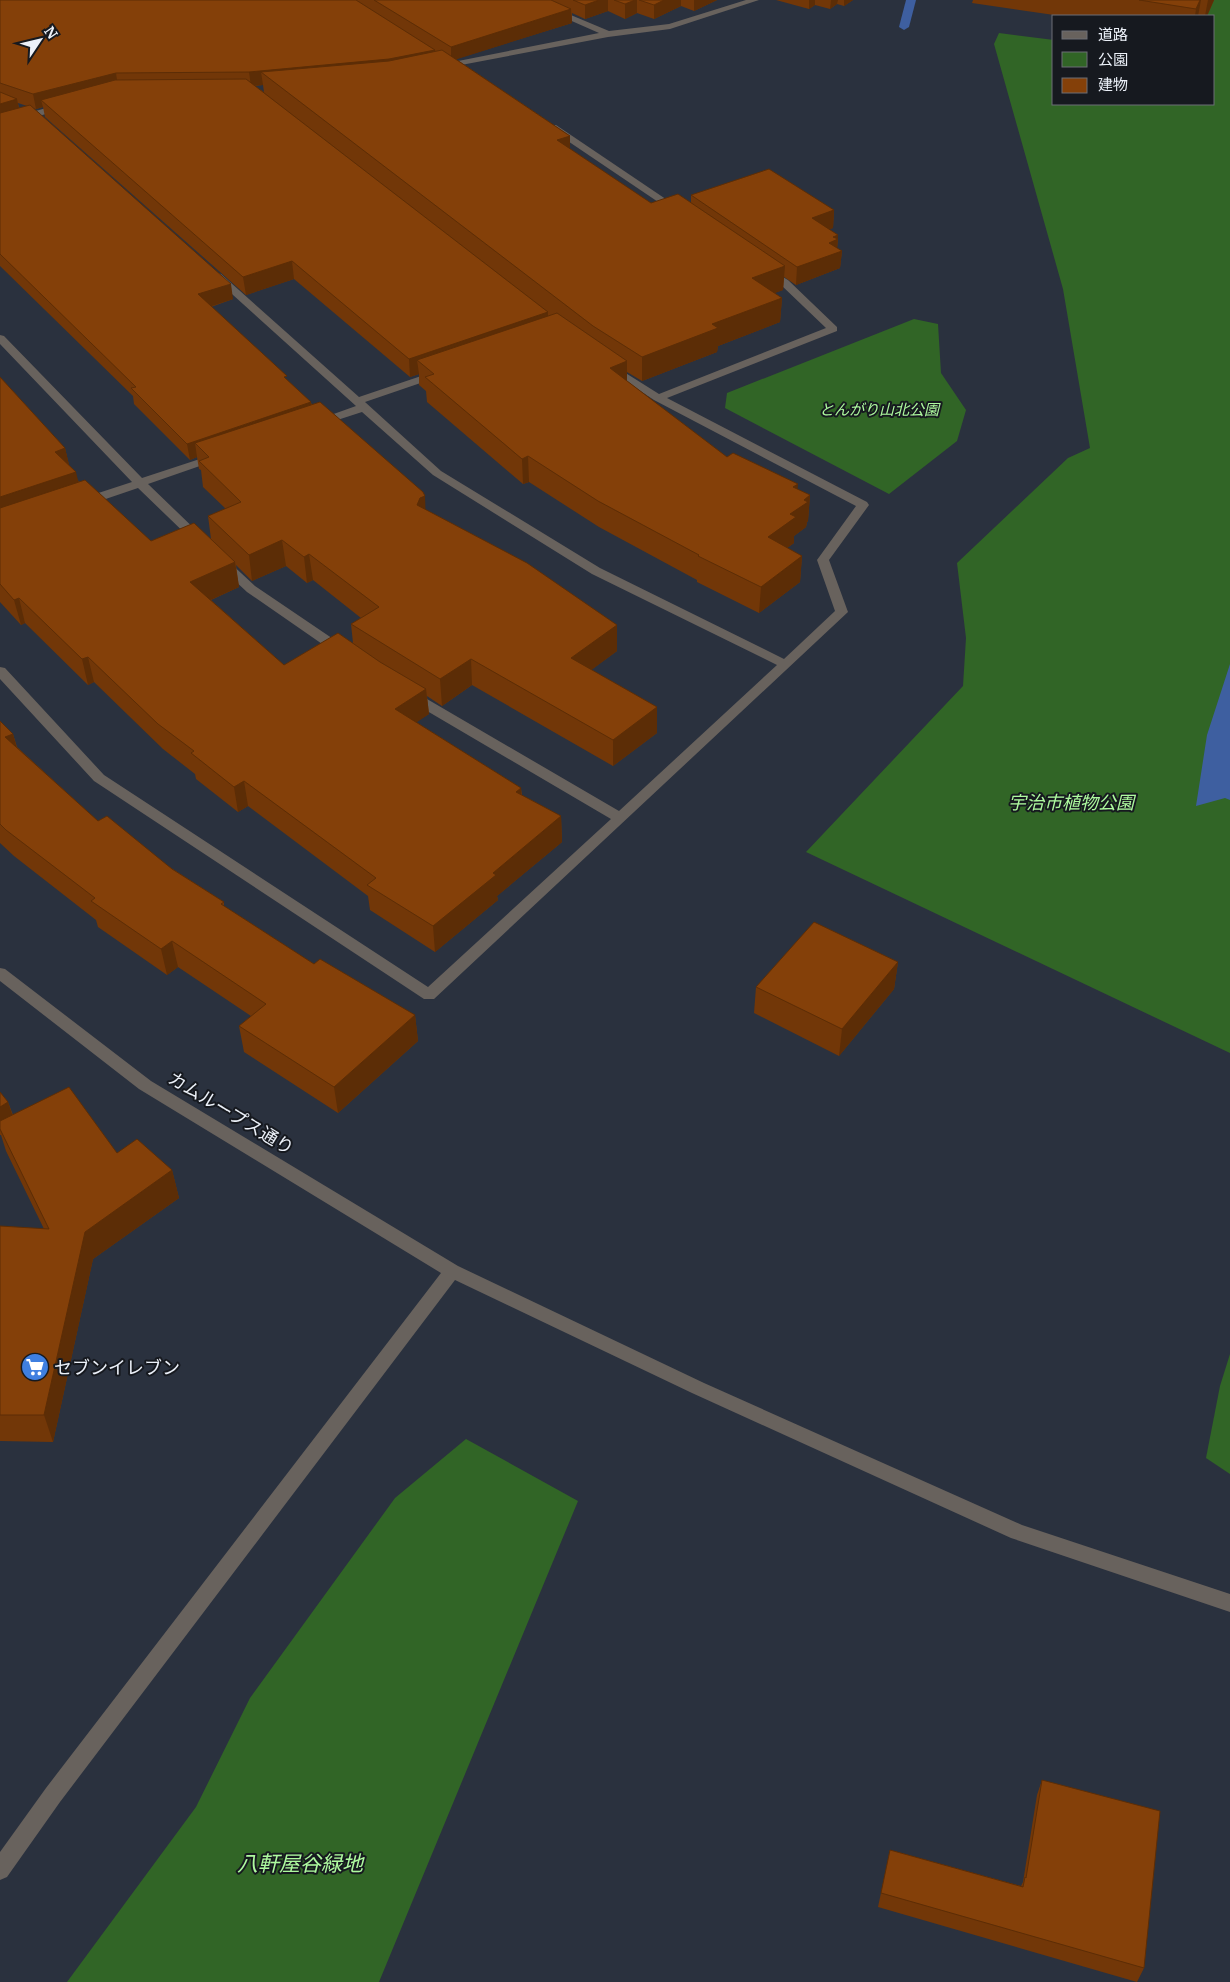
<svg xmlns="http://www.w3.org/2000/svg" width="1230" height="1982" font-family="Merriweather,'Noto Sans JP',serif">
  <rect width="100%" height="100%" fill="#2a313e"/>
  <g fill="#316526">
    <polygon points="1204,0 1230,0 1230,1053 806,852 963,686 966,638 957,563 1068,458 1090,448 1063,289 994,44 999,33 1054,40 1054,104 1214,104 1214,16 1200,16"/>
    <polygon points="914,319 938,324 941,373 966,410 957,441 889,494 725,408 727,393"/>
    <polygon points="1230,1354 1230,1474 1206,1458 1220,1386"/>
    <polygon points="466,1439 578,1501 379,1982 67,1982 196,1807 250,1698 395,1498"/>
  </g>
  <polygon fill="#3e5fa0" points="1230,664 1230,800 1225,798 1196,806 1207,735"/>
  <g fill="none" stroke-linecap="round" stroke-linejoin="round">
    <polygon fill="#3e5fa0" fill-rule="evenodd" points="906,0 916,0 909,27 904,30 899,27"/>
    <g fill="#68625d" fill-rule="evenodd">
      <polygon points="524,0 535,0 609,31 669,24 746,0 759,0 670,29 608,37 440,69 440,65 443,64 599,33"/>
      <polygon points="64,103 67,104 67,108 0,127 0,121"/>
      <polygon points="550,125 556,125 682,210 673,212 550,129"/>
      <polygon points="767,268 788,280 837,327 837,331 667,398 867,502 869,505 829,560 848,612 434,999 424,999 94,781 0,679 0,667 5,668 104,775 428,987 611,819 405,698 403,695 405,692 415,692 619,811 777,665 592,574 433,475 362,412 322,425 314,425 314,421 356,406 212,276 217,273 221,274 359,397 433,372 441,372 441,376 365,402 441,471 600,568 784,659 835,611 817,560 856,506 654,400 607,369 612,366 616,367 659,394 826,328 780,284 763,273 762,271"/>
      <polygon points="0,335 4,336 142,478 212,455 220,455 220,459 148,484 203,537 205,540 203,543 195,543 138,488 88,505 80,505 80,499 132,482 0,344"/>
      <polygon points="223,559 227,560 255,586 348,649 349,652 348,655 338,655 247,592 219,566 217,563"/>
      <polygon points="0,968 5,969 151,1081 458,1266 704,1383 1022,1525 1230,1594 1230,1612 1011,1538 692,1393 455,1280 60,1802 7,1877 0,1880 0,1852 46,1788 441,1273 139,1089 0,981"/>
    </g>
  </g>
  <g fill="#723708" fill-rule="evenodd">
    <path d="M0,0H717L694,11L681,6L654,19L637,13L625,19L608,11L585,19L572,13V23L456,59L570,136V149L651,203H691V195L834,210L833,228L829,229L838,239L837,248L842,251L840,268L796,285L784,277L783,290L774,293L782,298L780,322L718,346L717,352L642,381L627,372V381L727,457L810,495L808,521L807,522L806,527L794,536V543L787,548L802,556L800,582L759,613L697,582V580L599,527L529,482L523,484L427,402L426,391L419,385V374L410,377L294,279L246,295L45,117L43,107L36,109L32,108L233,299L211,307L312,404L426,510L617,625V651L591,670L657,707V733L613,766L472,685L442,706L427,696L429,714L416,722L521,788L522,795L561,816L562,842L497,896L498,900L435,952L370,910L368,896L248,806L238,812L196,779L195,774L163,749L94,682L88,685L25,623L21,625L0,602V377L65,448L69,465L79,482L151,541L211,539L208,516L226,509L203,487L201,470L199,469L197,457L190,460L134,404L133,396L0,266ZM263,85L264,92L255,86ZM18,103L27,106L19,108ZM236,565L252,581L286,566L307,583L313,580L361,618L351,624L353,643L284,665L211,600L239,587Z"/>
    <polygon points="776,0 853,0 844,6 837,4 830,9 815,5 809,9"/>
    <polygon points="973,0 1214,0 1207,16 1061,16 972,3"/>
    <polygon points="0,721 13,734 17,747 98,821 224,902 224,906 314,964 415,1015 418,1041 338,1113 244,1052 239,1026 251,1016 178,967 167,975 98,927 96,920 14,856 0,843"/>
    <polygon points="898,962 894,989 839,1056 754,1013 756,987"/>
    <polygon points="0,1092 8,1102 13,1115 117,1153 172,1170 179,1198 93,1259 53,1442 0,1441 0,1226 44,1229 6,1151 1,1135 0,1135"/>
    <polygon points="1042,1780 1144,1968 1137,1982 878,1907 890,1850 1021,1886 1023,1882 1037,1795"/>
  </g>
  <g fill="#5c2d06">
    <polygon points="599,0 608,0 608,11 585,19 585,5"/>
    <polygon points="635,0 637,0 637,13 625,19 625,4"/>
    <polygon points="664,0 681,0 681,6 654,19 654,5"/>
    <polygon points="694,0 717,0 694,11"/>
    <polygon points="809,0 815,0 815,5 809,9"/>
    <polygon points="831,0 838,0 837,4 830,9"/>
    <polygon points="844,0 853,0 844,6"/>
    <polygon points="1200,0 1201,0 1198,16 1195,16 1196,9"/>
    <polygon points="1208,0 1214,0 1207,16 1205,16"/>
    <polygon points="571,9 572,23 451,61 451,47"/>
    <polygon points="435,50 436,64 261,72 263,85 251,86 249,72"/>
    <polygon points="116,73 118,87 41,100 43,107 36,109 33,94"/>
    <polygon points="17,99 20,114 0,119 0,104"/>
    <polygon points="570,136 570,159 557,140"/>
    <polygon points="834,210 833,228 811,236 812,218"/>
    <polygon points="838,235 837,253 842,251 840,268 796,285 797,267 829,243 833,237"/>
    <polygon points="292,261 294,279 246,295 243,277"/>
    <polygon points="785,266 783,290 751,302 752,278"/>
    <polygon points="231,284 233,299 200,310 198,294"/>
    <polygon points="782,298 780,322 718,346 717,352 642,381 642,357 712,324"/>
    <polygon points="548,312 548,330 417,360 419,374 410,377 409,359"/>
    <polygon points="627,361 627,386 610,368"/>
    <polygon points="311,402 313,418 195,443 197,457 190,460 187,444"/>
    <polygon points="65,448 71,473 55,452"/>
    <polygon points="528,456 529,482 523,484 522,459"/>
    <polygon points="76,472 82,497 0,524 0,497"/>
    <polygon points="798,484 796,510 793,487"/>
    <polygon points="810,495 808,521 807,522 806,527 794,536 794,543 766,563 768,537 804,500"/>
    <polygon points="425,496 426,522 417,505 420,498"/>
    <polygon points="282,540 286,566 252,581 249,555"/>
    <polygon points="309,554 313,580 307,583 304,557"/>
    <polygon points="802,556 800,582 759,613 761,587"/>
    <polygon points="235,562 239,587 195,607 190,582"/>
    <polygon points="19,598 25,623 21,625 14,600"/>
    <polygon points="617,625 617,651 571,685 571,658"/>
    <polygon points="88,657 94,682 88,685 82,659"/>
    <polygon points="471,659 472,685 442,706 440,679"/>
    <polygon points="426,689 429,714 398,735 395,709"/>
    <polygon points="657,707 657,733 613,766 613,740"/>
    <polygon points="13,734 20,760 5,737"/>
    <polygon points="244,781 248,806 238,812 234,787"/>
    <polygon points="521,788 522,814 516,792"/>
    <polygon points="561,816 562,842 497,896 498,900 435,952 433,926 493,873"/>
    <polygon points="172,941 178,967 167,975 161,949"/>
    <polygon points="898,962 894,989 839,1056 842,1029"/>
    <polygon points="415,1015 418,1041 338,1113 334,1087"/>
    <polygon points="8,1102 16,1126 0,1129 0,1107"/>
    <polygon points="172,1170 179,1198 93,1259 53,1442 44,1415 85,1232"/>
  </g>
  <g fill="#844009" stroke="#5c2d06">
    <polygon points="0,0 356,0 435,50 389,59 249,72 116,73 33,94 0,83"/>
    <polygon points="374,0 551,0 571,9 451,47"/>
    <polygon points="573,0 599,0 585,5"/>
    <polygon points="614,0 635,0 625,4"/>
    <polygon points="639,0 664,0 654,5"/>
    <polygon points="1139,0 1200,0 1196,9"/>
    <polygon points="442,50 570,136 557,140 651,203 678,194 785,266 752,278 782,298 712,324 718,328 642,357 593,326 261,72 389,61"/>
    <polygon points="246,79 548,312 409,359 292,261 243,277 41,100 115,80"/>
    <polygon points="0,92 17,99 0,104"/>
    <polygon points="30,105 231,284 198,294 287,376 284,377 311,402 187,444 131,388 136,387 0,254 0,113"/>
    <polygon points="769,169 834,210 812,218 838,235 833,237 838,239 829,243 842,251 797,267 691,195"/>
    <polygon points="557,313 627,361 610,368 727,457 733,453 798,484 793,487 810,495 804,500 808,502 790,514 796,517 768,537 802,556 761,587 698,556 699,555 598,501 528,456 522,459 425,377 434,374 417,360"/>
    <polygon points="0,377 65,448 55,452 76,472 0,497"/>
    <polygon points="320,402 423,492 425,496 420,498 417,505 527,563 617,625 571,658 657,707 613,740 471,659 440,679 351,624 379,607 309,554 304,557 282,540 249,555 208,516 241,502 199,461 209,457 195,443"/>
    <polygon points="85,480 151,541 194,523 235,562 190,582 284,665 338,633 380,662 426,689 395,709 521,788 516,792 561,816 493,873 496,875 433,926 367,885 376,878 244,781 234,787 191,753 194,751 158,724 88,657 82,659 19,598 14,600 0,584 0,508"/>
    <polygon points="0,721 13,734 5,737 98,821 107,816 172,869 224,902 221,904 314,964 320,959 415,1015 334,1087 239,1026 266,1004 172,941 161,949 91,901 95,898 6,830 0,824"/>
    <polygon points="814,922 898,962 842,1029 756,987"/>
    <polygon points="69,1087 117,1153 137,1139 172,1170 85,1232 44,1415 0,1415 0,1226 49,1229 0,1129 0,1121"/>
    <polygon points="0,1092 8,1102 0,1107"/>
    <polygon points="1042,1780 1160,1811 1144,1968 881,1893 890,1850 1023,1887 1025,1877 1026,1878"/>
  </g>
  <defs>
    <g id="supermarket-disc" transform="scale(1.4375)"><circle r="9.5" fill="#3f7fe0" stroke="#16191f"/><path d="M-6-5.5h2.5l.6 2H6L4.5 2H-2.5L-4.4-4H-6ZM-1.5 3.2a1.3 1.3 0 1 0 .1 0ZM3 3.2a1.3 1.3 0 1 0 .1 0Z" fill="#fff"/></g>
  </defs>
  <g fill-rule="evenodd">
    <use href="#supermarket-disc" x="35" y="1367"/>
  </g>
  <g text-anchor="middle" dominant-baseline="central" stroke-width="4" stroke-linejoin="round" paint-order="stroke">
    <g font-size="15" font-style="italic" fill="#aefa9f" stroke="#16191f">
      <text x="879" y="409">とんがり山北公園</text>
    </g>
    <g font-size="18" font-style="italic" fill="#aefa9f" stroke="#16191f">
      <text x="1071" y="802">宇治市植物公園</text>
    </g>
    <g font-size="18" fill="#ecf1f9" stroke="#16191f">
      <text transform="translate(231 1113) rotate(31)">カムループス通り</text>
    </g>
    <g font-size="18" fill="#ecf1f9" stroke="#16191f" text-anchor="start">
      <text x="54" y="1367">セブンイレブン</text>
    </g>
    <g font-size="21" font-style="italic" fill="#aefa9f" stroke="#16191f">
      <text x="300" y="1863">八軒屋谷緑地</text>
    </g>
  </g>
  <rect x="1052" y="15" width="162" height="90" fill="#16191f" stroke="#6c6f76"/>
  <rect x="1062" y="31" width="25" height="8" fill="#68625d" stroke="#6c6f76"/>
  <text x="1098" y="40" font-size="15" fill="#ecf1f9">道路</text>
  <rect x="1062" y="52" width="25" height="15" fill="#316526" stroke="#6c6f76"/>
  <text x="1098" y="65" font-size="15" fill="#ecf1f9">公園</text>
  <rect x="1062" y="78" width="25" height="15" fill="#844009" stroke="#6c6f76"/>
  <text x="1098" y="90" font-size="15" fill="#ecf1f9">建物</text>
  <g transform="translate(40 40) rotate(55)" stroke="#16191f" stroke-width="4" paint-order="stroke">
  <path d="M0-4L9 19L0 12L-9 19Z" fill="#ecf1f9"/>
  <text y="-8" font-size="14" font-weight="bold" text-anchor="middle" fill="#ecf1f9">N</text>
  </g>
</svg>
